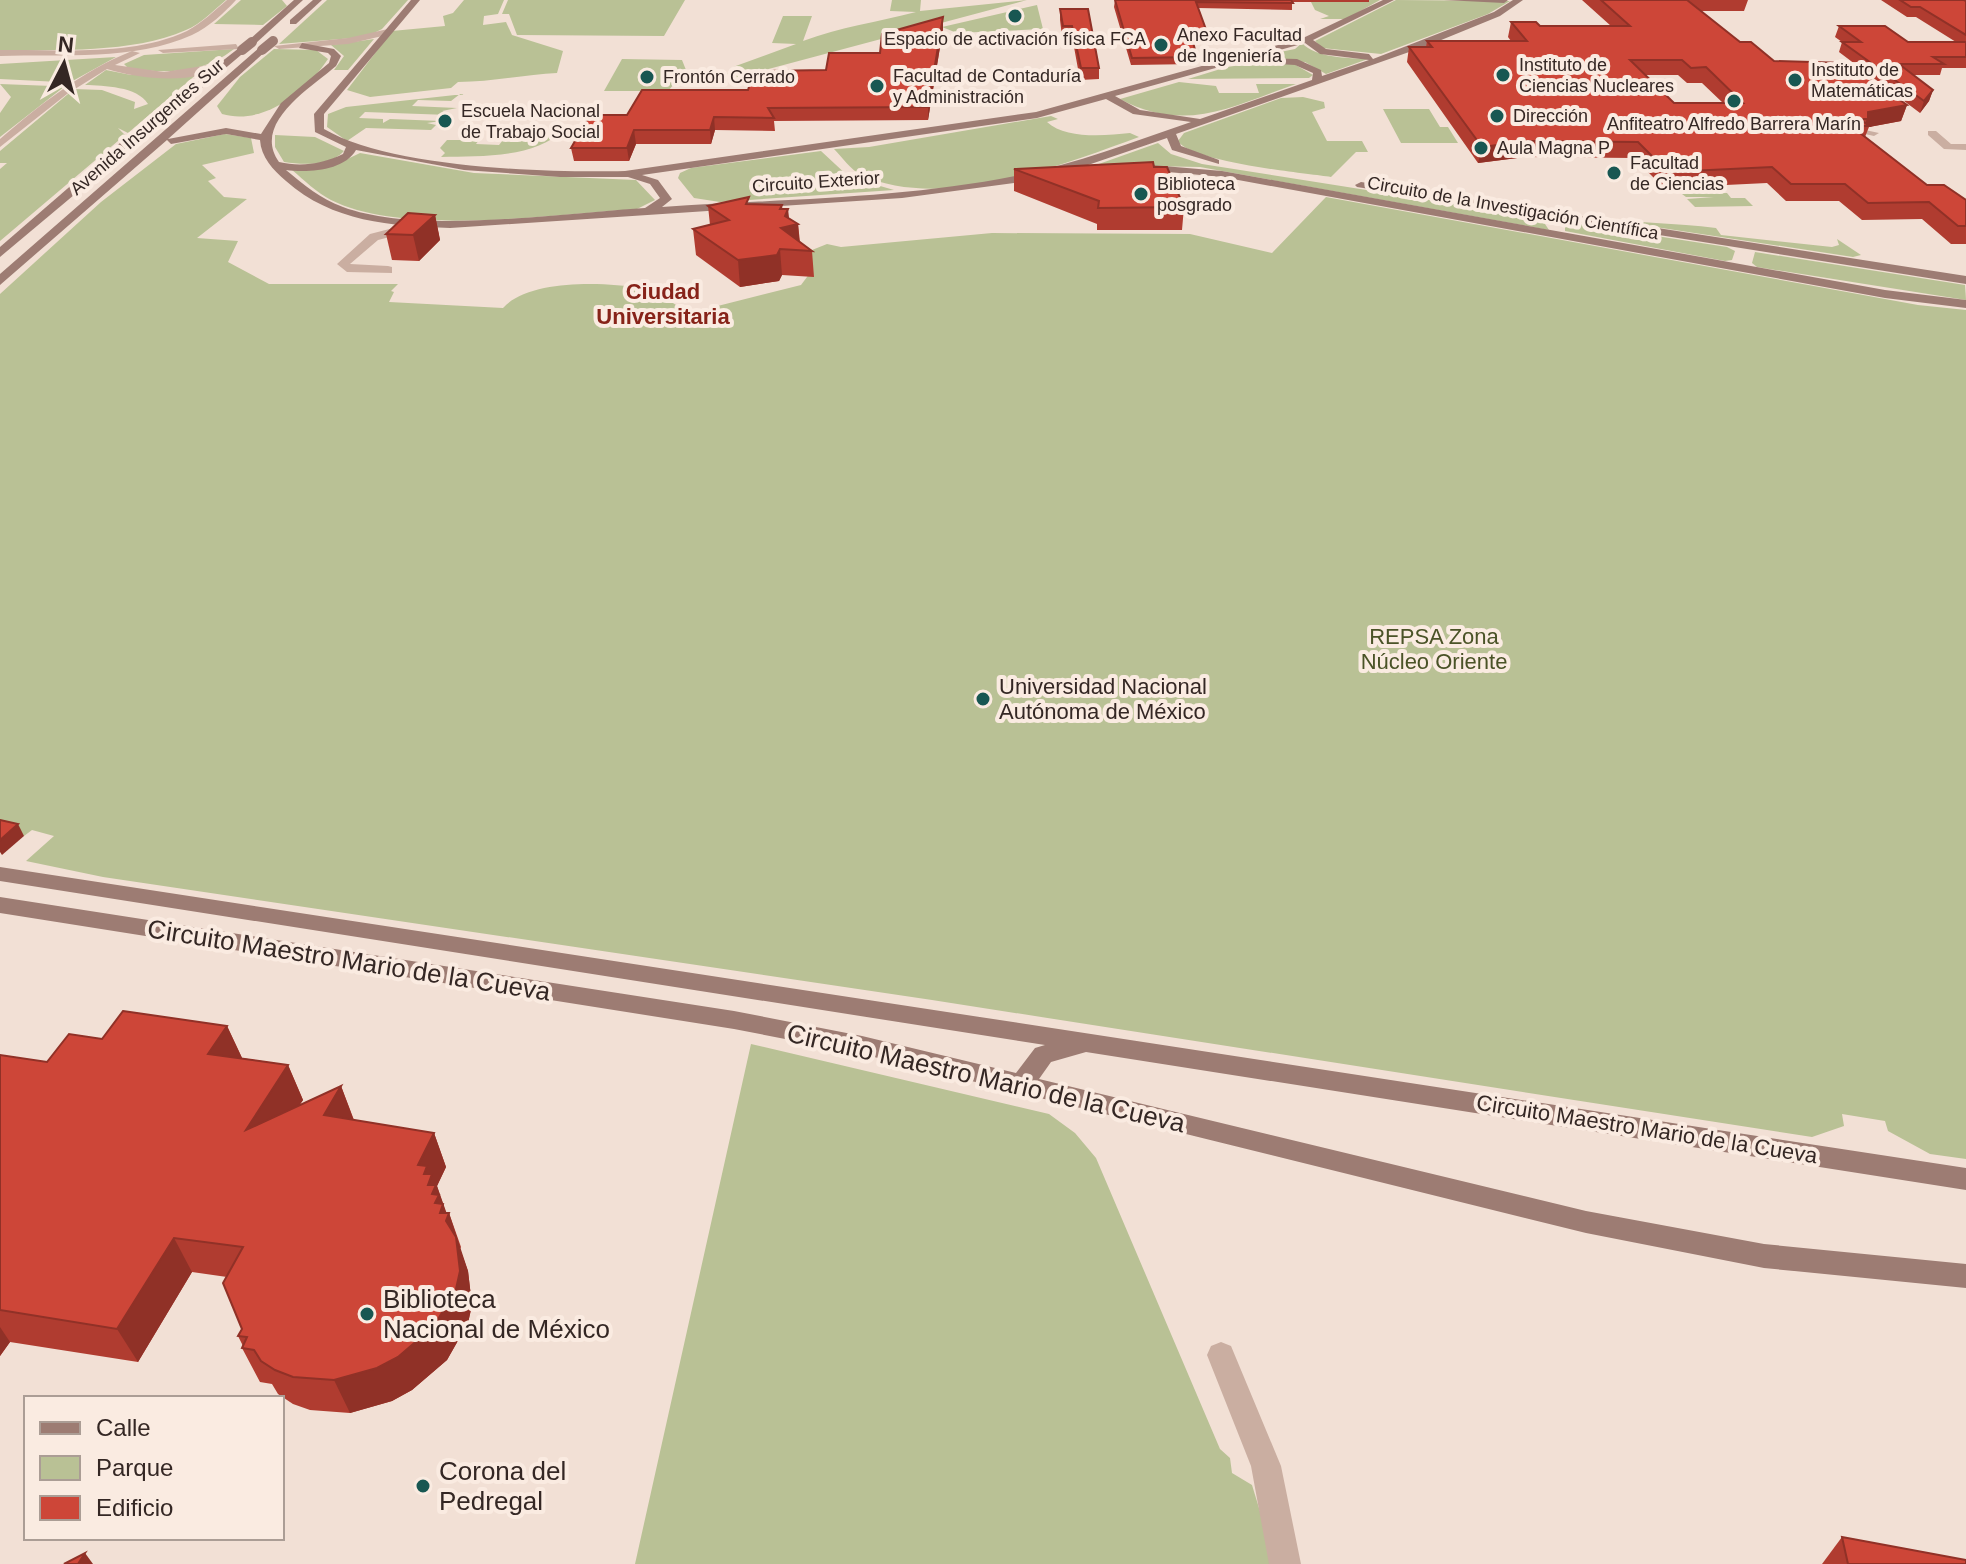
<svg xmlns="http://www.w3.org/2000/svg" width="1966" height="1564" font-family="Arial,sans-serif">
  <rect width="100%" height="100%" fill="#f2e0d5"/>
  <g fill="#b9c195">
    <path d="M0,0H226C214,10 201,24 186,30C131,54 59,49 0,51Z"/>
    <polygon points="241,0 282,0 287,6 263,25 214,24"/>
    <polygon points="327,0 408,0 382,29 366,37 279,44"/>
    <path d="M464,0H504L498,14L484,16L483,25L506,22L512,35L563,51L557,73C528,74 492,82 458,82L451,88L370,97L347,90L392,31L445,26L443,16L453,13Z"/>
    <polygon points="508,0 685,0 664,36 517,35 509,14 502,14"/>
    <path d="M892,0H921L920,11L1027,0L720,82L733,67L796,44L772,43L783,16H812L803,41C840,27 878,22 916,12L890,11Z"/>
    <polygon points="1370,0 1380,0 1346,19 1320,19 1329,16 1315,10 1311,2"/>
    <polygon points="1396,0 1510,1 1488,14 1381,54 1322,48 1315,41"/>
    <polygon points="1037,5 1043,29 957,33 942,27"/>
    <polygon points="374,39 348,70 334,70 344,56 331,45"/>
    <path d="M1302,43C1316,58 1348,58 1368,59L1326,74L1305,62L1246,59L1295,49Z"/>
    <path d="M234,49C202,74 169,73 129,69L124,64L144,55Z"/>
    <path d="M274,49L316,50L328,59C306,92 263,126 222,114L217,106L240,77Z"/>
    <polygon points="116,57 69,83 0,137 0,113 11,97 0,84 52,86 59,82 0,79 0,64"/>
    <polygon points="622,59 682,60 686,70 668,91 604,91"/>
    <polygon points="1263,62 1294,64 1313,75 1309,78 1188,79 1227,67"/>
    <path d="M106,70L131,75L198,73L128,133L118,128L125,135L0,241V169L7,163H0V151L74,89L102,90L135,102L134,109L148,104C137,86 104,86 85,85Z"/>
    <path d="M1179,82L1216,86L1219,93H1259L1256,84H1296C1232,106 1186,134 1120,99Z"/>
    <polygon points="460,94 451,101 418,100 412,106 457,108 442,111 449,115 365,112 359,118 383,119 383,123 390,119 441,121 427,123 436,125 431,130 366,128 347,141 327,127 328,114 346,107 464,94"/>
    <path d="M1303,97L1324,102L1325,108L1312,112L1327,141H1362L1368,152H1356L1331,177C1303,173 1191,162 1178,141L1184,133L1281,98Z"/>
    <polygon points="1383,109 1429,109 1440,127 1448,127 1458,143 1401,143"/>
    <path d="M1051,116L1058,119L1047,122C1065,139 1104,136 1130,133L1139,137C1062,165 943,212 861,175C851,170 842,157 834,149L869,147Z"/>
    <path d="M505,127L528,138L565,129C534,159 480,156 441,157L445,153L440,148L447,140H479L476,144L499,145L503,140L494,139Z"/>
    <path d="M225,134L251,138L254,153L202,165L216,178L208,181L224,197L247,199L197,238L238,241L228,262L269,284H398L391,291L394,292L389,302L503,308C529,279 604,282 640,288C656,291 675,305 690,313L801,285L813,269L797,256L827,244L841,247L992,233L1190,234L1272,253L1326,197L1918,305L1966,310V1159L1930,1154L1888,1131L1885,1121L1842,1114L1844,1126L1812,1137L932,1000L103,877L26,861L54,836L32,830L24,836L0,830V294L101,202L176,144Z"/>
    <path d="M275,135L315,137L344,151C330,166 304,165 284,162L275,147Z"/>
    <polygon points="1158,143 1171,154 1202,164 1549,219 1545,224 1549,230 1200,167 1096,165"/>
    <polygon points="821,151 849,177 894,190 720,202 694,198 678,178 680,173 691,168"/>
    <path d="M360,153L474,173L636,180L655,200L637,209C553,214 405,237 331,200C317,193 304,180 292,170L335,165Z"/>
    <polygon points="1727,193 1731,198 1745,198 1753,206 1695,207 1687,199 1714,197 1686,197 1682,194"/>
    <path d="M1596,218C1636,223 1676,223 1716,228L1721,235L1832,247L1839,245L1837,239L1861,255L1853,257Z"/>
    <polygon points="1573,223 1727,247 1735,251 1732,260 1725,261 1565,231 1565,224"/>
    <polygon points="1755,252 1965,285 1966,300 1757,267 1752,263"/>
    <polygon points="751,1044 1049,1114 1075,1133 1096,1158 1220,1449 1230,1458 1232,1473 1252,1485 1276,1564 635,1564"/>
  </g>
  <g fill="none" stroke-linecap="round" stroke-linejoin="round">
    <g fill="#caaea1" fill-rule="evenodd">
      <path d="M227,0H236C224,13 209,27 192,35C134,61 62,54 0,56V50C60,49 131,57 187,31C202,23 214,11 227,0Z"/>
      <polygon points="388,29 391,34 348,44 279,49 274,46 348,38"/>
      <polygon points="236,44 239,49 163,53 158,50"/>
      <path d="M132,51L140,53L115,65L164,72L222,63L227,66C195,84 142,80 107,69L67,94L0,147V139C41,104 82,71 132,51Z"/>
      <polygon points="1865,130 1879,133 1874,136 1865,134"/>
      <polygon points="1928,131 1936,131 1951,144 1966,144 1966,150 1944,149 1928,135"/>
      <polygon points="409,224 413,225 413,231 378,240 350,264 388,266 392,267 392,273 347,272 337,264 370,234"/>
      <polygon points="1221,1342 1231,1346 1281,1466 1301,1564 1269,1564 1251,1466 1207,1355 1211,1346"/>
    </g>
    <g fill="#9d7c73" fill-rule="evenodd">
      <polygon points="294,0 303,0 255,44 249,44 249,40"/>
      <polygon points="313,0 322,0 296,24 290,24 290,20"/>
      <path d="M411,0H420L324,114V129C390,168 547,173 625,171L1036,112L1303,38L1383,0H1394L1313,40L1326,49L1369,54L1373,59L1494,12L1513,0H1523L1500,16L1429,45L1176,134L1181,146L1219,160V164L1172,150L1167,138L1088,165L1014,183L902,198L450,228C391,226 332,222 286,181C273,170 261,157 260,140L226,134L171,144L167,140L0,285V274L259,48L267,50L168,139L226,128L261,134L281,103L329,63L331,56L328,53L299,48L302,43L334,49L341,56L336,66C312,87 251,123 279,162C301,167 322,164 343,154L346,147L315,132L314,114ZM1305,43L1320,54L1369,60L1322,76L1321,70L1297,59L1259,58L1262,63L1295,65L1313,73L1312,80L1200,119L1140,110L1115,96ZM1106,99L1133,114L1191,122C1133,142 1076,164 1015,176C900,199 779,199 662,207L672,199L658,180L642,175L1037,118ZM356,150L464,170L560,177H628L650,184L660,198L645,208C562,213 418,235 343,207C321,199 304,185 286,170C307,173 344,171 356,150Z"/>
      <polygon points="1444,0 1508,0 1504,3"/>
      <polygon points="239,48 247,50 0,257 0,247 142,124"/>
      <polygon points="1140,164 1222,171 1885,290 1966,300 1966,308 1885,298 1222,177 1136,169 1135,167"/>
      <polygon points="1361,182 1966,276 1966,284 1357,187 1355,185"/>
      <polygon points="0,867 1966,1168 1966,1190 1086,1052 1051,1062 1039,1079 1586,1211 1764,1244 1966,1264 1966,1288 1764,1268 1586,1233 862,1054 734,1029 0,913 0,897 734,1011 862,1036 1016,1073 1035,1048 1045,1045 0,881"/>
    </g>
    <g stroke="#9d7c73" stroke-width="10">
      <polyline points="242,50 252,42"/>
      <polyline points="262,50 273,41"/>
    </g>
  </g>
  <g fill="#b03c30" fill-rule="evenodd">
    <polygon points="1115,0 1369,0 1369,2 1292,2 1292,10 1198,8 1208,35 1207,42 1193,42 1197,57 1196,64 1131,65 1114,7"/>
    <path d="M1582,0H1748L1744,11H1701L1740,42L1774,61L1907,105L1901,121L1869,127L1865,137L1927,185L1966,200V244H1951L1922,219L1862,220L1839,201H1786L1767,183L1664,188L1634,158L1525,157L1478,163L1407,62L1409,47H1426L1427,41H1511L1508,37L1511,22L1540,26H1611ZM1645,75H1678L1687,83H1702L1723,103H1674Z"/>
    <polygon points="1881,0 1964,0 1966,1 1966,68 1942,68 1940,75 1913,75 1933,90 1929,101 1920,113 1839,52 1842,42 1835,37 1839,26 1908,42 1956,42 1916,17 1907,17"/>
    <polygon points="1060,9 1088,9 1099,68 1099,79 1080,80 1072,36 1062,36 1060,20"/>
    <polygon points="943,17 943,29 928,120 774,121 775,131 715,130 711,144 636,144 629,161 574,161 571,148 627,115 748,90 826,70 880,53"/>
    <polygon points="1154,167 1184,207 1182,230 1097,230 1097,224 1014,191 1014,169"/>
    <polygon points="750,204 782,209 789,218 798,224 800,242 812,251 814,277 782,275 779,281 740,287 696,255 693,229 710,225 708,206"/>
    <polygon points="435,215 440,240 419,261 392,260 386,234"/>
    <polygon points="227,1026 242,1058 288,1065 303,1100 299,1105 341,1086 354,1120 434,1133 446,1167 437,1186 446,1213 449,1213 461,1247 460,1249 468,1271 472,1305 468,1323 447,1360 412,1390 392,1401 350,1413 310,1410 293,1404 278,1394 272,1384 260,1382 242,1348 243,1346 238,1336 242,1329 227,1277 192,1272 138,1362 10,1342 0,1356 0,1055 47,1062 102,1039"/>
    <polygon points="1842,1537 1966,1564 1822,1564"/>
  </g>
  <g fill="#903127">
    <polygon points="943,17 943,29 928,120 928,107"/>
    <polygon points="1933,90 1929,101 1920,113 1924,101"/>
    <polygon points="1907,105 1901,121 1869,127 1865,126 1868,112"/>
    <polygon points="714,117 715,130 711,144 710,130"/>
    <polygon points="634,130 636,144 629,161 627,148"/>
    <polygon points="1528,141 1525,157 1478,163 1482,147"/>
    <polygon points="782,205 784,228 785,216 788,209 790,226 798,224 800,250 782,249 780,209"/>
    <polygon points="435,215 440,240 419,261 413,235"/>
    <polygon points="780,249 782,275 779,281 740,287 738,260"/>
    <polygon points="18,824 24,836 2,855 0,852 0,840"/>
    <polygon points="227,1026 243,1060 208,1054"/>
    <polygon points="288,1065 303,1100 262,1164 246,1130"/>
    <polygon points="341,1086 354,1121 324,1115"/>
    <polygon points="434,1133 446,1167 437,1186 448,1217 449,1213 468,1271 472,1305 468,1323 447,1360 412,1390 392,1401 350,1413 334,1380 418,1165"/>
    <polygon points="174,1238 192,1272 138,1362 117,1329"/>
    <polygon points="0,1327 10,1342 0,1356"/>
    <polygon points="85,1553 93,1564 78,1564"/>
  </g>
  <g fill="#cd4638" stroke="#903127" stroke-width="2" fill-rule="evenodd">
    <polygon points="1115,0 1291,0 1293,3 1196,2 1208,35 1191,35 1197,57 1132,58"/>
    <path d="M1601,0H1687L1740,42H1751L1774,61L1846,63L1907,105L1868,112V119H1860L1869,126H1851L1927,185H1944L1966,200V226H1958L1929,202L1868,203L1845,184H1791L1772,167L1668,172L1638,142L1528,141L1482,147L1409,47H1432L1427,41H1527L1511,22H1536L1540,26H1630ZM1630,60H1682L1691,68L1706,67L1743,103H1674Z"/>
    <polygon points="1900,0 1964,0 1966,1 1966,35 1920,7 1911,7"/>
    <polygon points="1060,9 1088,9 1099,68 1081,68 1072,26 1063,26"/>
    <polygon points="943,17 928,107 768,108 774,118 714,117 710,130 634,130 627,148 571,148 590,115 627,115 642,90 748,90 754,71 826,70 829,53 880,53 882,34"/>
    <polygon points="1839,26 1885,26 1908,42 1966,42 1966,57 1933,57 1944,64 1899,64 1933,90 1924,101 1842,42 1861,42"/>
    <polygon points="1153,162 1154,167 1167,167 1184,207 1098,208 1099,201 1014,169"/>
    <polygon points="749,197 746,204 782,205 780,209 788,209 785,216 798,224 781,228 812,251 780,249 777,255 738,260 693,229 729,220 708,206"/>
    <polygon points="408,213 435,215 413,235 386,234"/>
    <polygon points="0,820 18,824 0,840"/>
    <polygon points="123,1011 227,1026 208,1054 288,1065 246,1130 341,1086 324,1115 434,1133 418,1165 427,1166 424,1174 432,1174 428,1185 436,1185 432,1194 439,1195 435,1203 443,1204 440,1213 449,1213 446,1221 456,1237 460,1271 456,1289 434,1326 398,1357 377,1368 334,1380 293,1377 275,1370 261,1361 254,1350 242,1348 247,1337 238,1336 242,1329 223,1283 243,1247 174,1238 117,1329 0,1310 0,1055 47,1062 69,1034 102,1039"/>
    <polygon points="1842,1537 1966,1560 1966,1564 1848,1564"/>
    <polygon points="85,1553 78,1564 64,1564"/>
  </g>
  <g fill="#185752" stroke="#faebe1" stroke-width="3">
    <circle cx="1015" cy="16" r="8"/>
    <circle cx="1161" cy="45" r="8"/>
    <circle cx="1503" cy="75" r="8"/>
    <circle cx="647" cy="77" r="8"/>
    <circle cx="1795" cy="80" r="8"/>
    <circle cx="877" cy="86" r="8"/>
    <circle cx="1734" cy="101" r="8"/>
    <circle cx="1497" cy="116" r="8"/>
    <circle cx="445" cy="121" r="8"/>
    <circle cx="1481" cy="148" r="8"/>
    <circle cx="1614" cy="173" r="8"/>
    <circle cx="1141" cy="194" r="8"/>
    <circle cx="983" cy="699" r="8"/>
    <circle cx="367" cy="1314" r="8"/>
    <circle cx="423" cy="1486" r="8"/>
  </g>
  <g text-anchor="middle" dominant-baseline="central" stroke-width="8" stroke-linejoin="round" paint-order="stroke">
    <g font-size="18" fill="#342724" stroke="#faebe1" text-anchor="start">
      <text x="1177" y="35">Anexo Facultad<tspan x="1177" dy="21">de Ingeniería</tspan></text>
      <text x="1015" y="39" text-anchor="middle">Espacio de activación física FCA</text>
      <text x="1519" y="65">Instituto de<tspan x="1519" dy="21">Ciencias Nucleares</tspan></text>
      <text x="1811" y="70">Instituto de<tspan x="1811" dy="21">Matemáticas</tspan></text>
      <text x="893" y="76">Facultad de Contaduría<tspan x="893" dy="21">y Administración</tspan></text>
      <text x="663" y="77">Frontón Cerrado</text>
      <text x="461" y="111">Escuela Nacional<tspan x="461" dy="21">de Trabajo Social</tspan></text>
      <text x="1513" y="116">Dirección</text>
      <text x="1734" y="124" text-anchor="middle">Anfiteatro Alfredo Barrera Marín</text>
      <text x="1497" y="148">Aula Magna P</text>
      <text x="1630" y="163">Facultad<tspan x="1630" dy="21">de Ciencias</tspan></text>
      <text x="1157" y="184">Biblioteca<tspan x="1157" dy="21">posgrado</tspan></text>
    </g>
    <g font-size="18" fill="#342724" stroke="#faebe1">
      <text transform="translate(147 127) rotate(-41)">Avenida Insurgentes Sur</text>
      <text transform="translate(816 182) rotate(-4)">Circuito Exterior</text>
      <text transform="translate(1513 208) rotate(10)">Circuito de la Investigación Científica</text>
    </g>
    <g font-size="22" font-weight="bold" fill="#872319" stroke="#faebe1">
      <text x="663" y="291">Ciudad<tspan x="663" dy="25">Universitaria</tspan></text>
    </g>
    <g font-size="22" fill="#4a5327" stroke="#faebe1">
      <text x="1434" y="636">REPSA Zona<tspan x="1434" dy="25">Núcleo Oriente</tspan></text>
    </g>
    <g font-size="22" fill="#342724" stroke="#faebe1" text-anchor="start">
      <text x="999" y="686">Universidad Nacional<tspan x="999" dy="25">Autónoma de México</tspan></text>
    </g>
    <g font-size="22" fill="#342724" stroke="#faebe1">
      <text transform="translate(1647 1129) rotate(9)">Circuito Maestro Mario de la Cueva</text>
    </g>
    <g font-size="26" fill="#342724" stroke="#faebe1">
      <text transform="translate(349 960) rotate(9)">Circuito Maestro Mario de la Cueva</text>
      <text transform="translate(986 1078) rotate(13)">Circuito Maestro Mario de la Cueva</text>
    </g>
    <g font-size="26" fill="#342724" stroke="#faebe1" text-anchor="start">
      <text x="383" y="1299">Biblioteca<tspan x="383" dy="30">Nacional de México</tspan></text>
      <text x="439" y="1471">Corona del<tspan x="439" dy="30">Pedregal</tspan></text>
    </g>
  </g>
  <rect x="24" y="1396" width="260" height="144" fill="#faebe1" stroke="#ab9d95" stroke-width="2"/>
  <rect x="40" y="1422" width="40" height="12" fill="#9d7c73" stroke="#ab9d95" stroke-width="2"/>
  <text x="96" y="1436" font-size="24" fill="#342724">Calle</text>
  <rect x="40" y="1456" width="40" height="24" fill="#b9c195" stroke="#ab9d95" stroke-width="2"/>
  <text x="96" y="1476" font-size="24" fill="#342724">Parque</text>
  <rect x="40" y="1496" width="40" height="24" fill="#cd4638" stroke="#ab9d95" stroke-width="2"/>
  <text x="96" y="1516" font-size="24" fill="#342724">Edificio</text>
  <g transform="translate(64 64) rotate(6)" stroke="#faebe1" stroke-width="6" paint-order="stroke">
  <path d="M0-6L14 30L0 20L-14 30Z" fill="#342724"/>
  <text y="-12" font-size="22" font-weight="bold" text-anchor="middle" fill="#342724">N</text>
  </g>
</svg>
